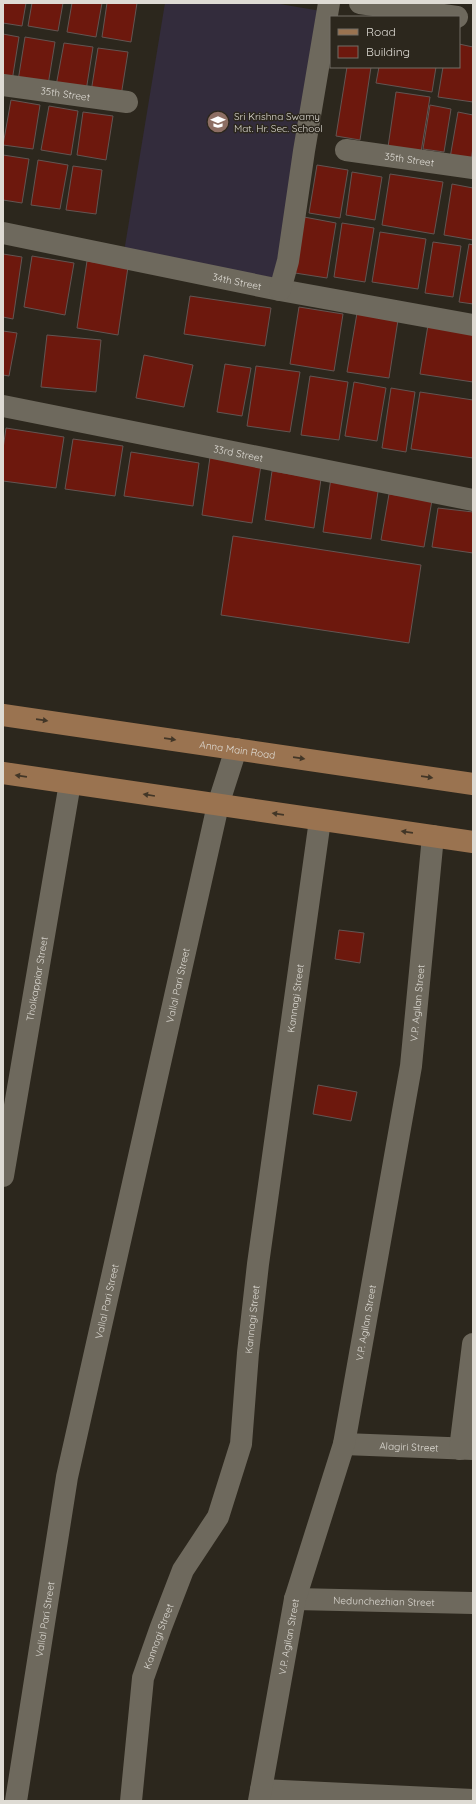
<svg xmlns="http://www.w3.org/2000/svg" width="476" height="1804" font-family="Quicksand,sans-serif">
  <rect width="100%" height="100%" fill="#2c271d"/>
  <polygon fill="#332c3c" points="165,3 274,3 321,11 276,278 124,252"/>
  <g fill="#6d180d" stroke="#635552">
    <polygon points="3,3 26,3 22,26 3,23"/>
    <polygon points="32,3 63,3 58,31 28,26"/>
    <polygon points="72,3 102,3 96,37 67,32"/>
    <polygon points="107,3 137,3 131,42 102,37"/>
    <polygon points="3,34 19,37 12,81 3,80"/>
    <polygon points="25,37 55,42 48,85 18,81"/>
    <polygon points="64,43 93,47 86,91 56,86"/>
    <polygon points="459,44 473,47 473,102 438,97 443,67 459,67"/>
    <polygon points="98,48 128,52 121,96 91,92"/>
    <polygon points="347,67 371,67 360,140 336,136"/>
    <polygon points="379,67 436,67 432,92 376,83"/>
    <polygon points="396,92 430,97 421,152 388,147"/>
    <polygon points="11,100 40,105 33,149 3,145"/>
    <polygon points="430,105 451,109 444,152 423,149"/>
    <polygon points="49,106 78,111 71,155 41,150"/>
    <polygon points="83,112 113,116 106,160 77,155"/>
    <polygon points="458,112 473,115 473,147 471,162 450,158"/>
    <polygon points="3,155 29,159 22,203 3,200"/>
    <polygon points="38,160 68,165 60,209 31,205"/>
    <polygon points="317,165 348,170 340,218 309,213"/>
    <polygon points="73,166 102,170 96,214 66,210"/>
    <polygon points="352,172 382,177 375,220 346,215"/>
    <polygon points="390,174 443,182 434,234 382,225"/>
    <polygon points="452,184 473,188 473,240 444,235"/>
    <polygon points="304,217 336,223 327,278 295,273"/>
    <polygon points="342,223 374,228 365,282 334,277"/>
    <polygon points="380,232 426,239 418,289 372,282"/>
    <polygon points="433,242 461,246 453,297 425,293"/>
    <polygon points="469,244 473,245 473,304 459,302"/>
    <polygon points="3,254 22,257 13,319 3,317"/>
    <polygon points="32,256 74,263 65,315 24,307"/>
    <polygon points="87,261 128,267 118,335 77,328"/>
    <polygon points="190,296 271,308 265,346 184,334"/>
    <polygon points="299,307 343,314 334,371 290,364"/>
    <polygon points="357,313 398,320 389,378 347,372"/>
    <polygon points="428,325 473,332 473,382 420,374"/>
    <polygon points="3,331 17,333 9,376 3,375"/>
    <polygon points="47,335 101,340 96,392 41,387"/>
    <polygon points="144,355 193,365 184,407 136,398"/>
    <polygon points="225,364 251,368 242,416 217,412"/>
    <polygon points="256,366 300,372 290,432 247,426"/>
    <polygon points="310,376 348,382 339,440 301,435"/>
    <polygon points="354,382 386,388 377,441 345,436"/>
    <polygon points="391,388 415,392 406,452 382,448"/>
    <polygon points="420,392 473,400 473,458 411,449"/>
    <polygon points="6,428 64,437 56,488 3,481 3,449"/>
    <polygon points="73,439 123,446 115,496 65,489"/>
    <polygon points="131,452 199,463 193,506 124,496"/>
    <polygon points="210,457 261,465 252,523 202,515"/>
    <polygon points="272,471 321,479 314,528 265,520"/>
    <polygon points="331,478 379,485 371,539 323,532"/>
    <polygon points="389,494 432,500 424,547 381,540"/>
    <polygon points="438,508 473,512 473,553 432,547"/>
    <polygon points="233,536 421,565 409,643 221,615"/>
    <polygon points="339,930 364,933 360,963 335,959"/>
    <polygon points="318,1085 357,1092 351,1121 313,1114"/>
  </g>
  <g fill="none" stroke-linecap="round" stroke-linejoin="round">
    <g stroke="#6e695d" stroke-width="22">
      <polyline points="360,3 457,17"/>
      <path id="s1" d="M3,85L127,102"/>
      <path id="s2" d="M346,150L473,168"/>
      <path id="s3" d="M3,233L280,290L473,325"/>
      <polyline points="280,290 288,261 304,151 329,3"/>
      <path id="s4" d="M3,406L473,500"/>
      <path id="s5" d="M3,1176L70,783"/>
      <path id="s6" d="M344,1444L473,1449"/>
      <polyline points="460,1449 473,1344"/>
      <path id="s7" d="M295,1599L473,1603"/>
      <polyline points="261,1790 473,1800"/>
      <path id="s8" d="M16,1801L67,1477L218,805L236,749"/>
      <path id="s9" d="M131,1801L143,1678L161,1627L183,1570L218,1517L241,1444L248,1353L258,1264L320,820"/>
      <path id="s10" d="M259,1801L295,1599L344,1444L411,1066L433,836"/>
    </g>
    <g stroke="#9a7350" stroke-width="22">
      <path id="s11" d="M3,715L473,784"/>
      <polyline points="3,773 473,842"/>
    </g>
  </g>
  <defs><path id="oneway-solid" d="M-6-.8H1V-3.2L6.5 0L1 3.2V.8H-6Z"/></defs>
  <g fill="#423627">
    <use href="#oneway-solid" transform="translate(42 720) rotate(8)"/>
    <use href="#oneway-solid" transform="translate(170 739) rotate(8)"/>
    <use href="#oneway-solid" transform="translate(299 758) rotate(8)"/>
    <use href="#oneway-solid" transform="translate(21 776) rotate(-172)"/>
    <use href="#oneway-solid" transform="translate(427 777) rotate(8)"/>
    <use href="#oneway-solid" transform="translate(149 795) rotate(-171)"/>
    <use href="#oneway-solid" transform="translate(278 814) rotate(-172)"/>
    <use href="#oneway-solid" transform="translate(407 832) rotate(-172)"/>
  </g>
  <defs>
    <g id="school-disc" transform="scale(1.15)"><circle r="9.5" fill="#8d6e63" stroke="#2c271d"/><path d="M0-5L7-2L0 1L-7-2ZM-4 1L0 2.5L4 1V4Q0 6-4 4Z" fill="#fff"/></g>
  </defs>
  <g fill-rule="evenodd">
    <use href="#school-disc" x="218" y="122"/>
  </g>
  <g text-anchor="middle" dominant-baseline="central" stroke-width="3" stroke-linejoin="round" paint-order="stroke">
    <g font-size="10" fill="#dedbd4" stroke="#2c271d">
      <text stroke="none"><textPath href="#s1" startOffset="63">35th Street</textPath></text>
      <text stroke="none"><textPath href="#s2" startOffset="64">35th Street</textPath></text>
      <text stroke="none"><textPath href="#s3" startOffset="239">34th Street</textPath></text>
      <text stroke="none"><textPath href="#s4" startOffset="240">33rd Street</textPath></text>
      <text stroke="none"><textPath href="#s11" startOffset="237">Anna Main Road</textPath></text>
      <text stroke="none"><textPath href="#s5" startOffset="200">Tholkappiar Street</textPath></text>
      <text stroke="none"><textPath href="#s8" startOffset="832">Vallal Pari Street</textPath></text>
      <text stroke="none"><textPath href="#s9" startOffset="828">Kannagi Street</textPath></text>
      <text stroke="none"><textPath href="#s10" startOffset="815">V.P. Agilan Street</textPath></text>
      <text stroke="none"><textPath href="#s8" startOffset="508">Vallal Pari Street</textPath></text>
      <text stroke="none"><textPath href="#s9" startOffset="504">Kannagi Street</textPath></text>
      <text stroke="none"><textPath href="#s10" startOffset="491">V.P. Agilan Street</textPath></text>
      <text stroke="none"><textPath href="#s6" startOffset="65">Alagiri Street</textPath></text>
      <text stroke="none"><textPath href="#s7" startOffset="89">Nedunchezhian Street</textPath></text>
      <text stroke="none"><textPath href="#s8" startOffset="184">Vallal Pari Street</textPath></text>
      <text stroke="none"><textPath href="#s9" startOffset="168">Kannagi Street</textPath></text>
      <text stroke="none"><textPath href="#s10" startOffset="167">V.P. Agilan Street</textPath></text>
    </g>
    <g font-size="10" fill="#dedbd4" stroke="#2c271d" text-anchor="start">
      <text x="234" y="116">Sri Krishna Swamy<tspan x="234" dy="12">Mat. Hr. Sec. School</tspan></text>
    </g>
  </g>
  <rect width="476" height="1804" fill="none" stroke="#dedbd4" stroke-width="8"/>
  <rect x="330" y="16" width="130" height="52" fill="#2c271d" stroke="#736f66"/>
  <rect x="338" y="29" width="20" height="6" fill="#9a7350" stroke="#736f66"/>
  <text x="366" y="36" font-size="12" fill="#dedbd4">Road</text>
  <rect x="338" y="46" width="20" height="12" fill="#6d180d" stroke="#736f66"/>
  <text x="366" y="56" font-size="12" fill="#dedbd4">Building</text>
</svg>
